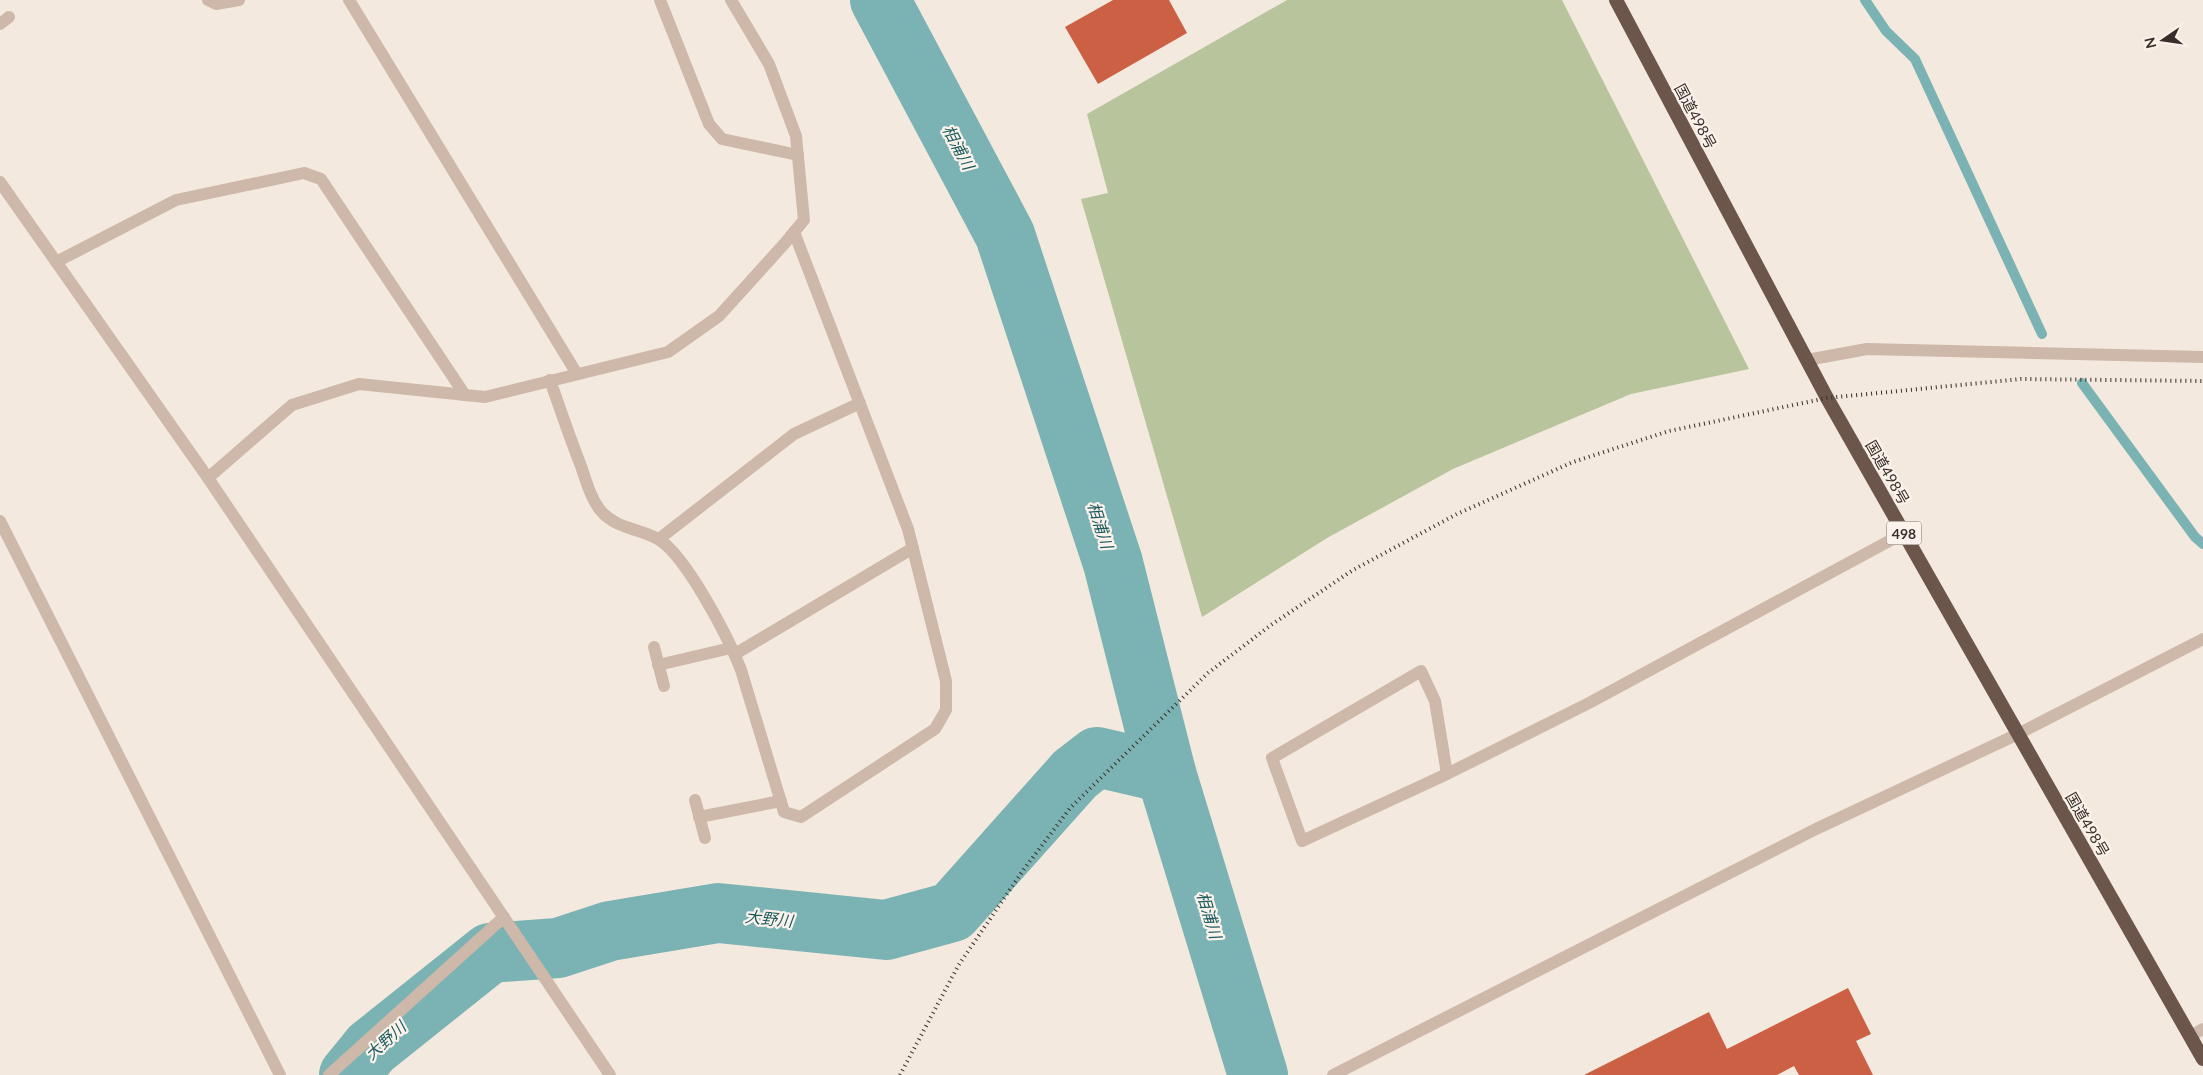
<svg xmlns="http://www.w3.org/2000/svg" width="2203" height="1075" font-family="Lato,'Noto Sans JP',sans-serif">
  <rect width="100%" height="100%" fill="#f4e9de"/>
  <polygon fill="#b8c49c" points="1287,0 1562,0 1749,369 1631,394 1453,469 1327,538 1202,617 1081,199 1108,193 1087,114"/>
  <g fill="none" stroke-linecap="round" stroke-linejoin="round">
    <g stroke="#7bb2b3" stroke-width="10">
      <polyline points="1865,0 1886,31 1915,59 2042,334"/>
      <polyline points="2082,383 2195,537 2203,544"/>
    </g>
    <g stroke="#7bb2b3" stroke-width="60">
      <polyline points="880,0 1005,235 1113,563 1166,773 1258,1075"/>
      <polyline points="349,1075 371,1048 490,953 558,948 610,931 718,913 886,930 952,912 1075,774 1097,757 1166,773"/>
    </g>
  </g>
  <g fill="#cc6044">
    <polygon points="1113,0 1169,0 1187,33 1098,84 1065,27"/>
    <polygon points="1848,988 1871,1034 1856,1041 1873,1075 1799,1075 1794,1066 1777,1075 1584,1075 1709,1012 1727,1049"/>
  </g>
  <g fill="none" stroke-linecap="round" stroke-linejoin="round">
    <polyline stroke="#cdb8a9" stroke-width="12" points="659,539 794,434 860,403"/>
    <g stroke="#cdb8a9" stroke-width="12">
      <polyline points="208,0 216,4 239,0"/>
      <polyline points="349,0 577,374"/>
      <polyline points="660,0 709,124 722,139 798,155"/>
      <polyline points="0,24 9,17"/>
      <polyline points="56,262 176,200 304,173 321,179 465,395"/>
      <polyline points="1807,360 1867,349 2203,357"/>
      <path d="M550,380C560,409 570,438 581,466C586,481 591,499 601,511C616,529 639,528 658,539C686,555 729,639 741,670L784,812L801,817L935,729L946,710V681L908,529L794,232"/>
      <polyline points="208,478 292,405 359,384 485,397 668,352 719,316 785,243 804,220 796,136 769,64 731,0"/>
      <polyline points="0,521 280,1075"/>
      <polyline points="654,647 664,686"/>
      <polyline points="735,654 913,548"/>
      <polyline points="658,665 731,648"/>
      <polyline points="1447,774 1435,701 1421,671 1272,758 1302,841 1447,774 1589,703 1904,533"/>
      <polyline points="695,800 705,838"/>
      <polyline points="699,817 781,801"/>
      <polyline points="2190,1036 2203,1029"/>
      <polyline points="329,1075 504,917"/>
      <polyline points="1333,1075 1816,829 2018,734 2203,639"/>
    </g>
    <polyline stroke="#cdb8a9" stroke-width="12" points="0,182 208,478 610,1075"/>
    <polyline stroke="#6c564c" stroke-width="14" points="1616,0 1827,398 2203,1059"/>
    <polyline stroke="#392e29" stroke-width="4" stroke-dasharray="1 4" stroke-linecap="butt" points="900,1075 958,966 1024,869 1071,807 1208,673 1271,625 1353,570 1457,514 1573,462 1669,431 1827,398 2021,379 2203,381"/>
  </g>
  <g text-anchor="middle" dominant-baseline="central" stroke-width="4.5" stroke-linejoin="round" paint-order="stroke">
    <rect fill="#fbf3eb" stroke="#736963" stroke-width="1" x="1886.5" y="521.5" width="35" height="23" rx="4"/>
    <g font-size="14" font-weight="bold" fill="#392e29">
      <text x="1904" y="533">498</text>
    </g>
    <g font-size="15" fill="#392e29" stroke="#fbf3eb">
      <text transform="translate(1696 116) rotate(62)">国道498号</text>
      <text transform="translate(1888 472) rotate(60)">国道498号</text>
      <text transform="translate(2088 824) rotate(60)">国道498号</text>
    </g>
    <g font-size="16" font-style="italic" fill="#1c5c5e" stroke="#fbf3eb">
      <text transform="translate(959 147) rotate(62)">相浦川</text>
      <text transform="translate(1101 525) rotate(72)">相浦川</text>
      <text transform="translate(1210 915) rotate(73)">相浦川</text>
      <text transform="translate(769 918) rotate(6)">大野川</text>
      <text transform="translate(385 1040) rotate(-42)">大野川</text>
    </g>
  </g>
  <g transform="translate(2163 40) rotate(257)" stroke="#fbf3eb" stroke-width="4" paint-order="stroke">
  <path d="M0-4L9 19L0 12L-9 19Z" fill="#392e29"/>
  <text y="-8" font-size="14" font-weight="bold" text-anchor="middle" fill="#392e29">N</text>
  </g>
</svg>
